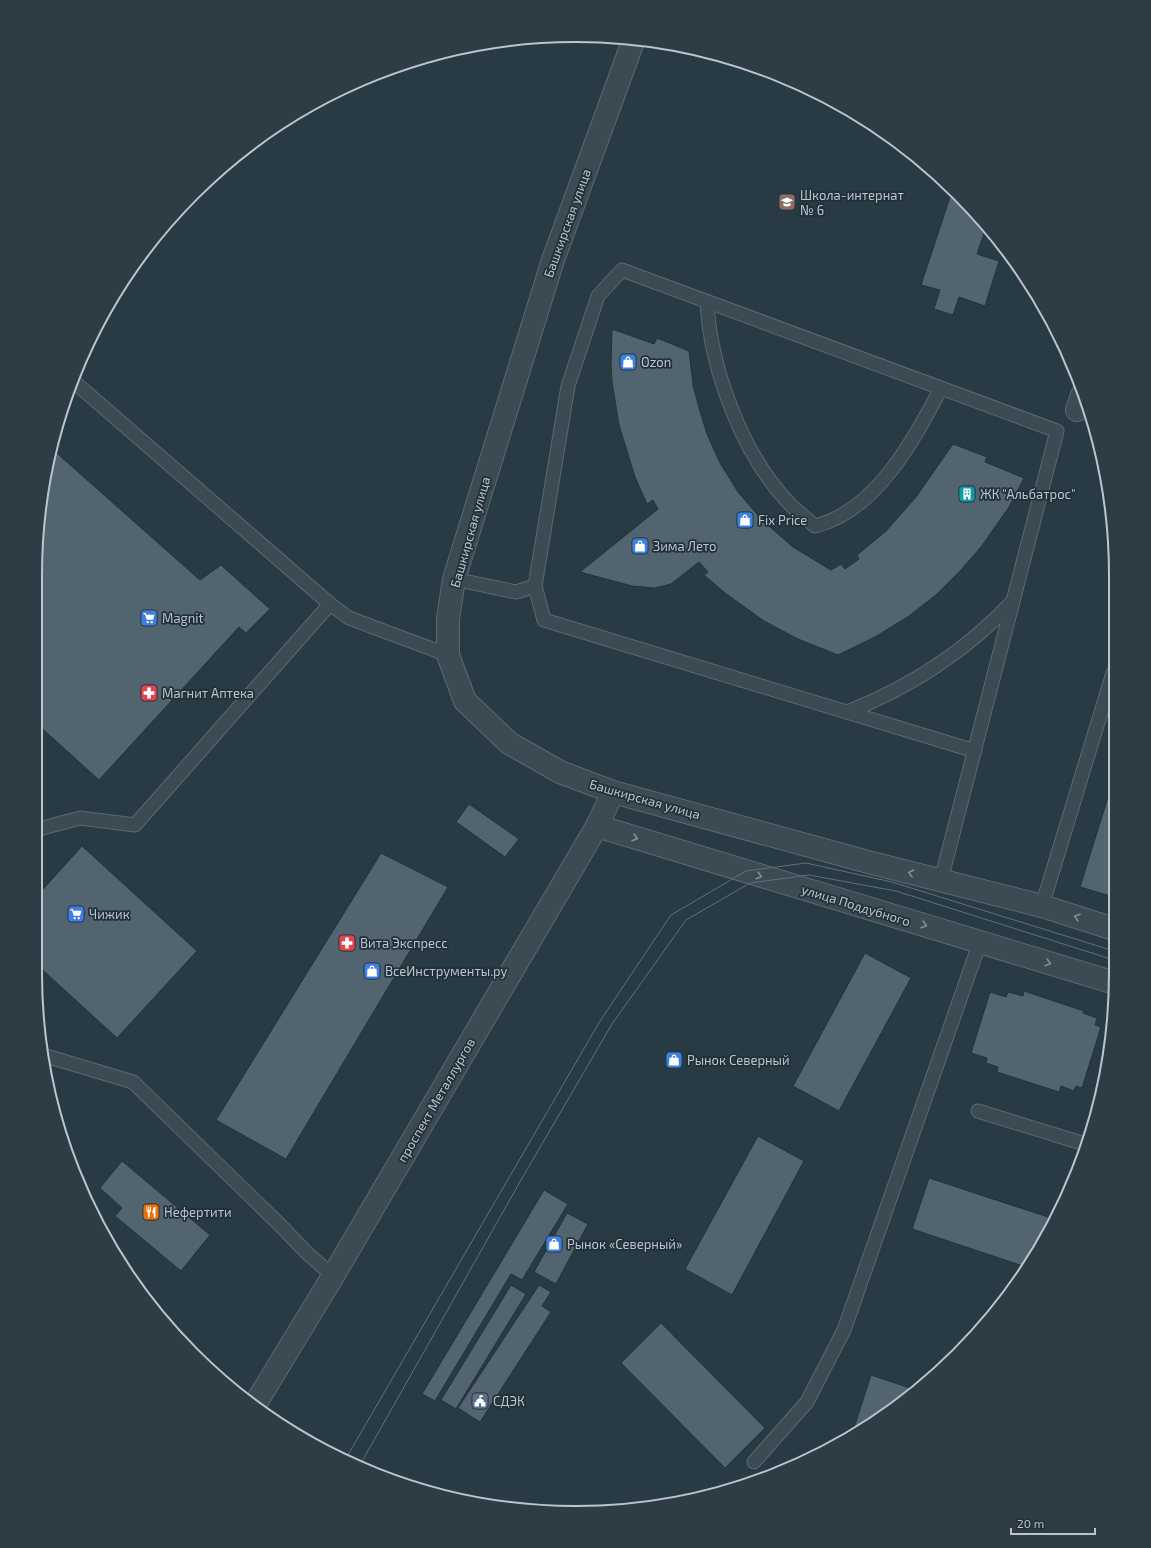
<svg xmlns="http://www.w3.org/2000/svg" width="1151" height="1548" font-family="'Exo 2',sans-serif">
  <rect width="100%" height="100%" fill="#283a44"/>
  <g fill="#51646f" stroke="#23323b">
    <polygon points="850,110 870,125 848,118"/>
    <polygon points="952,191 986,227 977,254 999,261 985,306 959,297 953,315 934,309 940,290 921,285"/>
    <polygon points="612,329 654,344 657,338 689,351 693,385 699,408 707,434 720,463 738,492 762,520 793,547 831,570 841,564 845,569 859,559 857,555 886,531 916,497 953,444 987,457 985,462 1024,478 1009,507 981,547 961,570 937,594 909,616 875,637 838,655 798,639 764,621 725,593 704,575 708,572 699,562 671,584 655,588 632,586 580,572 658,509 653,500 647,504 635,477 619,425 612,382 611,364"/>
    <polygon points="51,448 200,580 221,565 270,609 246,633 239,627 99,780 36,723 36,540"/>
    <polygon points="1113,781 1114,897 1080,887"/>
    <polygon points="469,804 519,839 505,857 456,822"/>
    <polygon points="82,846 197,951 117,1038 35,963 35,898"/>
    <polygon points="381,853 448,887 286,1159 216,1120"/>
    <polygon points="865,953 911,978 839,1111 793,1086"/>
    <polygon points="1024,991 1084,1011 1083,1013 1097,1018 1095,1025 1101,1027 1082,1088 1076,1086 1074,1091 1061,1086 1059,1092 997,1072 998,1067 986,1063 987,1058 971,1053 990,992 1006,997 1008,992 1023,996"/>
    <polygon points="758,1136 804,1161 732,1295 685,1269"/>
    <polygon points="122,1161 210,1235 181,1271 115,1216 122,1208 100,1188"/>
    <polygon points="929,1178 1054,1219 1044,1243 1026,1267 912,1229"/>
    <polygon points="544,1190 568,1204 522,1280 511,1274 435,1401 422,1394"/>
    <polygon points="567,1213 588,1224 556,1284 534,1272"/>
    <polygon points="511,1285 526,1294 456,1409 441,1400"/>
    <polygon points="539,1285 551,1292 542,1306 551,1312 480,1422 458,1408"/>
    <polygon points="661,1323 765,1428 725,1468 621,1363"/>
    <polygon points="871,1375 916,1390 915,1391 904,1401 853,1431"/>
  </g>
  <g fill="none" stroke-linecap="round" stroke-linejoin="round">
    <g stroke="#5b6871" stroke-width="15">
      <g id="service">
        <path d="M707,302C710,367 742,454 788,502C796,511 806,518 815,526C876,511 914,440 941,388"/>
        <polyline points="72,380 330,604 349,618 448,655"/>
        <polyline points="454,579 516,592 535,586"/>
        <path d="M847,712C909,688 967,650 1013,601"/>
        <polyline points="35,830 80,818 135,825 330,604"/>
        <polyline points="941,880 1057,431 622,270 598,296 568,386 535,586 544,620 975,751"/>
        <polyline points="1042,906 1113,673"/>
        <polyline points="46,1056 133,1082 279,1224 306,1252 333,1276"/>
        <polyline points="978,1111 1088,1145"/>
        <polyline points="754,1462 807,1402 844,1330 980,942"/>
      </g>
    </g>
    <g stroke="#5b6871" stroke-width="24">
      <g id="minor">
        <polyline points="634,39 553,260 454,579 448,619 448,655 465,701 509,743 560,772 613,792 868,862 1042,906 1114,929"/>
        <polyline points="1077,410 1082,395"/>
        <polyline points="597,826 1115,983"/>
        <polyline points="254,1406 333,1276 597,826 613,792"/>
      </g>
    </g>
    <use href="#service" stroke="#3c4b53" stroke-width="13"/>
    <use href="#minor" stroke="#3c4b53" stroke-width="22"/>
    <g stroke="#5f707a" stroke-width="1">
      <polyline points="345,1460 600,1021 671,915 746,871 806,863 892,882 1114,951"/>
      <polyline points="360,1465 521,1180 612,1024 686,920 750,883 809,875 896,891 1114,960"/>
    </g>
  </g>
  <defs><path id="oneway-chevron" d="M-2-3.5L2.5 0L-2 3.5" fill="none" stroke-width="1.6" stroke-linecap="round" stroke-linejoin="round"/></defs>
  <g stroke="#818e96">
    <use href="#oneway-chevron" transform="translate(635 838) rotate(17)"/>
    <use href="#oneway-chevron" transform="translate(911 873) rotate(-166)"/>
    <use href="#oneway-chevron" transform="translate(759 876) rotate(17)"/>
    <use href="#oneway-chevron" transform="translate(1077 917) rotate(-162)"/>
    <use href="#oneway-chevron" transform="translate(924 925) rotate(17)"/>
    <use href="#oneway-chevron" transform="translate(1048 963) rotate(17)"/>
  </g>
  <defs>
    <g id="school-square" transform="scale(0.9)"><rect x="-9" y="-9" width="18" height="18" rx="4" fill="#8d6e63" stroke="#213039"/><path d="M0-5L7-2L0 1L-7-2ZM-4 1L0 2.5L4 1V4Q0 6-4 4Z" fill="#fff"/></g>
    <g id="shop-square" transform="scale(0.9)"><rect x="-9" y="-9" width="18" height="18" rx="4" fill="#3f7fe0" stroke="#213039"/><path d="M-5-2.5h2.3a2.7 3.5 0 0 1 5.4 0H5L5.5 6h-11ZM-1.5-2.5h3a1.5 2.3 0 0 0-3 0Z" fill="#fff"/></g>
    <g id="building-square" transform="scale(0.9)"><rect x="-9" y="-9" width="18" height="18" rx="4" fill="#0f9aa8" stroke="#213039"/><path d="M-4-6H4V6H1V3H-1V6H-4ZM-2.5-4.3h1.7v1.8h-1.7ZM.8-4.3h1.7v1.8H.8ZM-2.5-1h1.7V.8h-1.7ZM.8-1h1.7V.8H.8Z" fill="#fff"/></g>
    <g id="supermarket-square" transform="scale(0.9)"><rect x="-9" y="-9" width="18" height="18" rx="4" fill="#3f7fe0" stroke="#213039"/><path d="M-6-5.5h2.5l.6 2H6L4.5 2H-2.5L-4.4-4H-6ZM-1.5 3.2a1.3 1.3 0 1 0 .1 0ZM3 3.2a1.3 1.3 0 1 0 .1 0Z" fill="#fff"/></g>
    <g id="pharmacy-square" transform="scale(0.9)"><rect x="-9" y="-9" width="18" height="18" rx="4" fill="#e0444e" stroke="#213039"/><path d="M-2-6h4v4h4v4h-4v4h-4v-4h-4v-4h4Z" fill="#fff"/></g>
    <g id="restaurant-square" transform="scale(0.9)"><rect x="-9" y="-9" width="18" height="18" rx="4" fill="#e8710a" stroke="#213039"/><path d="M-5-6h1v4h1v-4h1v4h1v-4h1v5L-1.5 .5V6h-2V.5L-5-1ZM5-6V6H3V1.5H1.5Q1.5-4 5-6Z" fill="#fff"/></g>
    <g id="civic-square" transform="scale(0.9)"><rect x="-9" y="-9" width="18" height="18" rx="4" fill="#5c6f8a" stroke="#213039"/><path d="M-.6-6.5H3V-4.5H.6V-3L4-1V1h2V6H-6V1h2V-1L-.6-3ZM-1.2 2.5V6h2.4V2.5Z" fill="#fff"/></g>
  </defs>
  <g fill-rule="evenodd">
    <use href="#school-square" x="787" y="202"/>
    <use href="#shop-square" x="628" y="362"/>
    <use href="#building-square" x="967" y="494"/>
    <use href="#shop-square" x="745" y="520"/>
    <use href="#shop-square" x="640" y="546"/>
    <use href="#supermarket-square" x="149" y="618"/>
    <use href="#pharmacy-square" x="149" y="693"/>
    <use href="#supermarket-square" x="76" y="914"/>
    <use href="#pharmacy-square" x="347" y="943"/>
    <use href="#shop-square" x="372" y="971"/>
    <use href="#shop-square" x="674" y="1060"/>
    <use href="#restaurant-square" x="151" y="1212"/>
    <use href="#shop-square" x="554" y="1244"/>
    <use href="#civic-square" x="480" y="1401"/>
  </g>
  <g text-anchor="middle" dominant-baseline="central" stroke-width="3.5" stroke-linejoin="round" paint-order="stroke">
    <g font-size="13" fill="#bac5cd" stroke="#213039" text-anchor="start">
      <text x="800" y="195">Школа-интернат<tspan x="800" dy="15">№ 6</tspan></text>
      <text x="641" y="362">Ozon</text>
      <text x="980" y="494">ЖК "Альбатрос"</text>
      <text x="758" y="520">Fix Price</text>
      <text x="653" y="546">Зима Лето</text>
      <text x="162" y="618">Magnit</text>
      <text x="162" y="693">Магнит Аптека</text>
      <text x="89" y="914">Чижик</text>
      <text x="360" y="943">Вита Экспресс</text>
      <text x="385" y="971">ВсеИнструменты.ру</text>
      <text x="687" y="1060">Рынок Северный</text>
      <text x="164" y="1212">Нефертити</text>
      <text x="567" y="1244">Рынок «Северный»</text>
      <text x="493" y="1401">СДЭК</text>
    </g>
    <g font-size="13" fill="#bac5cd" stroke="#213039">
      <text transform="translate(567 223) rotate(-70)">Башкирская улица</text>
      <text transform="translate(470 532) rotate(-74)">Башкирская улица</text>
      <text transform="translate(645 799) rotate(16)">Башкирская улица</text>
      <text transform="translate(856 905) rotate(17)">улица Поддубного</text>
      <text transform="translate(436 1100) rotate(-60)">проспект Металлургов</text>
    </g>
  </g>
  <path d="M0 0H1151V1548H0ZM575 42H576A533 533 0 0 1 1109 575V973A533 533 0 0 1 576 1506H575A533 533 0 0 1 42 973V575A533 533 0 0 1 575 42Z" fill="#2d3c45" fill-rule="evenodd"/>
  <path fill="none" stroke="#bac5cd" stroke-width="2" d="M575 42H576A533 533 0 0 1 1109 575V973A533 533 0 0 1 576 1506H575A533 533 0 0 1 42 973V575A533 533 0 0 1 575 42Z"/>
  <path d="M1011 1528v6h84v-6" fill="none" stroke="#bac5cd" stroke-width="2"/>
  <text x="1017" y="1528" font-size="12" fill="#bac5cd" stroke="#213039" stroke-width="3" paint-order="stroke">20 m</text>
</svg>
